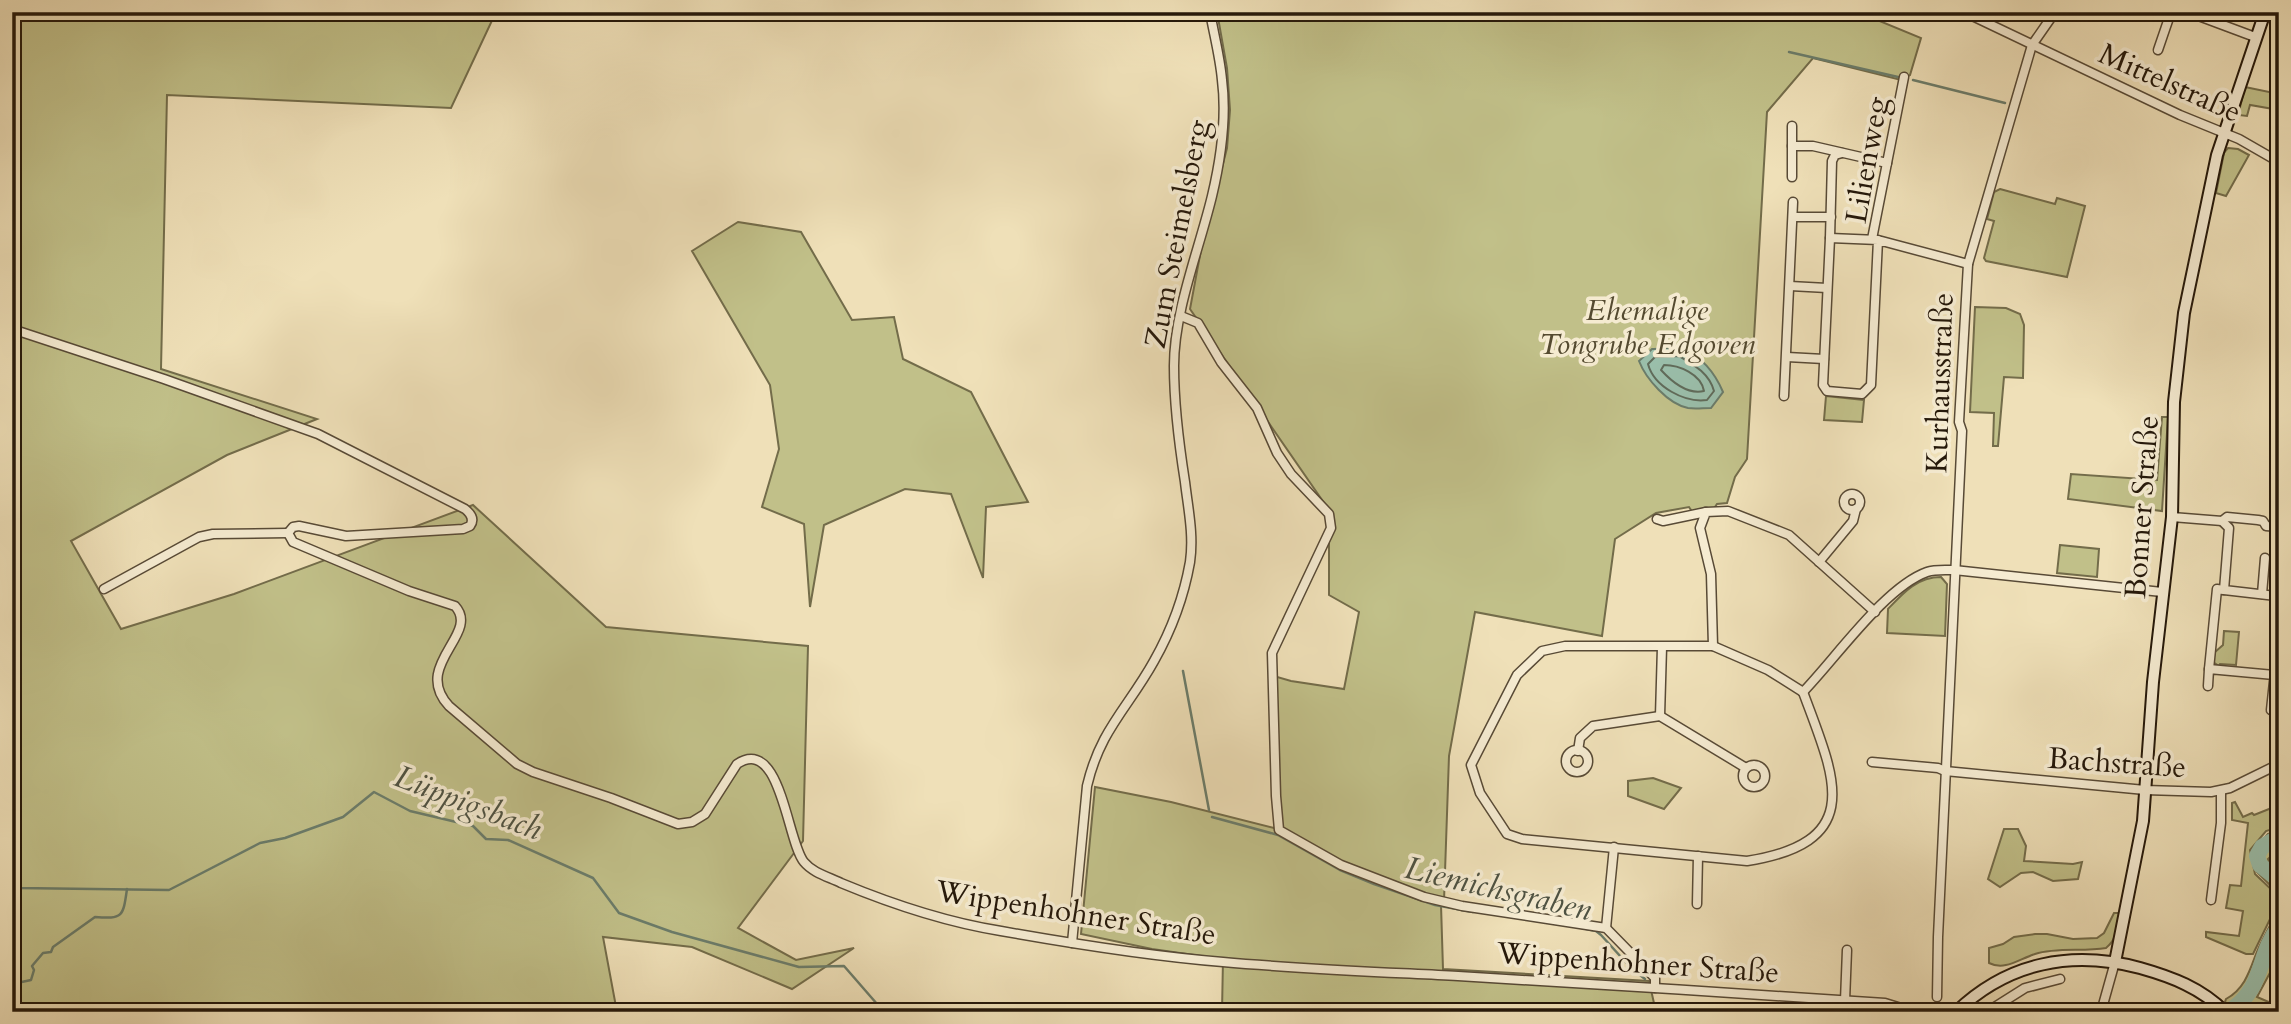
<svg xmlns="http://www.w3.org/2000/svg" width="2291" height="1024" font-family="Cardo,serif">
  <rect width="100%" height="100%" fill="#efe0b8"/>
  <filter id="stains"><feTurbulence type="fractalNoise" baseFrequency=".00286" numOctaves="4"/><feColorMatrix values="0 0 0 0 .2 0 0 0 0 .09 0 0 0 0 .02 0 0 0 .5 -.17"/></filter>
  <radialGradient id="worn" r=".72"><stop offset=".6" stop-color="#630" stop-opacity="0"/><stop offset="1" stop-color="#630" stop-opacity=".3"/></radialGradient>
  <g fill="#c1c089" stroke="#736c4a" stroke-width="2">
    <polygon points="12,12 496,12 451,108 167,95 161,369 317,419 227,455 71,541 121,629 234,594 473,505 606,627 808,646 803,841 738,928 796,960 854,948 792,989 692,947 603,937 617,1012 12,1012"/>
    <polygon points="1217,12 1880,12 1877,20 1921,38 1910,75 1901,80 1813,58 1767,112 1747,459 1735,477 1727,503 1717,504 1713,510 1693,513 1689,507 1656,513 1615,539 1602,636 1475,612 1449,756 1444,901 1441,905 1443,969 1649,981 1656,1012 1222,1012 1223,959 1152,949 1081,934 1095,787 1171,802 1278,829 1274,676 1291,681 1344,689 1359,612 1329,595 1329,510 1190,309 1201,250 1227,148 1230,110 1227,68"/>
    <polygon points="2245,87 2279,94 2279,110 2250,105 2247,116 2238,115"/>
    <polygon points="2228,148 2238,149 2249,155 2226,196 2216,193 2224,153"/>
    <polygon points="2000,189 2055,204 2057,198 2085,206 2067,277 1986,261 1984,258 1994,221 1987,219 1994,192"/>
    <polygon points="738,222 801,232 852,320 894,317 903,359 971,392 1028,502 986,507 983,578 951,494 905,489 824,525 810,607 804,524 762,507 779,449 770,385 692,251"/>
    <polygon points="1975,307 2006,308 2020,314 2024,325 2023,378 2004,377 1998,446 1993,446 1994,413 1970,412"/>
    <polygon points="1826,396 1864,400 1862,422 1824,420"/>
    <polygon points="2162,417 2168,417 2162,511 2068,499 2071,474 2157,480"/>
    <polygon points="2060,545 2099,549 2097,577 2057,573"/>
    <path d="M1941,577L1947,584L1945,636L1887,633L1888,609C1903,593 1917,577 1941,577Z"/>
    <polygon points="2224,631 2239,632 2236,665 2220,664 2219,666 2213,662 2215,652 2223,645"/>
    <polygon points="1653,778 1681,788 1664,809 1628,796 1628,781"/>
    <polygon points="2235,802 2243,817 2252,813 2254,815 2279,805 2279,827 2266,831 2250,850 2255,874 2275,893 2275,909 2253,954 2246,954 2206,937 2206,932 2239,936 2243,911 2226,908 2230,885 2241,886 2248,823 2232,820 2232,803"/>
    <polygon points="2004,829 2018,829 2026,846 2024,861 2073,864 2082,862 2078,879 2053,881 2033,872 2021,873 2000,887 1988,879"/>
    <polygon points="2279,831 2279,849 2268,859 2272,870 2279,874 2279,897 2278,893 2257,872 2252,853 2268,834"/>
    <path d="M2279,909V956L2257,997L2278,1006L2279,1012H2236L2225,1002L2226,999C2244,989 2249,973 2256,954C2262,939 2271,924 2279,909Z"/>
    <path d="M2114,913H2119C2119,927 2117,939 2106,948C2083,952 2057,947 2035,954C2019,959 2005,971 1989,963V948L2003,944L2014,937L2035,934H2047L2073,939L2097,938L2104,933Z"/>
  </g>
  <path fill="#9abeaa" stroke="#6b7c6a" stroke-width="2" d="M1652,349C1661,349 1673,347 1681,349C1701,355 1715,373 1723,392L1711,408C1703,408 1695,409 1688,408C1668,404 1646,379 1639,361Z"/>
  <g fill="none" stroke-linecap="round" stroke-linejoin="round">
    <g stroke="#606b5a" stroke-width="2">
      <path d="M1679,356C1694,365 1709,373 1714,391L1707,400C1685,403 1654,387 1648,364L1655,357Z"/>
      <path d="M1664,365C1679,365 1701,374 1704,391C1687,395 1672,382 1661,370Z"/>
    </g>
    <g stroke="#6b7c6a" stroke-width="2.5">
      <polyline points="1789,52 1898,77"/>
      <polyline points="1913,80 2005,103"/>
      <polyline points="1183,671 1209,810"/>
      <polyline points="1212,817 1278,835 1340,870 1374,884 1435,905 1473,912"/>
      <polyline points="12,883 17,888 169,890 260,843 285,838 343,817 374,792 410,811 473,826 486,839 508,840 593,878 619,913 672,932 799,967 844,966 884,1012"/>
      <polyline points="1577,927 1596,931 1601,935 1631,968 1645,979"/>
      <path d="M12,996L17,983L31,980L34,970L32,966L43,953L51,952L53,947L95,917C123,919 123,917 127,889"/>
    </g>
    <g stroke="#9abeaa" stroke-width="16">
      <polyline points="2279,837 2262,847 2257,856 2260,865 2279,880"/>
      <path d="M2228,1012C2266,988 2256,956 2279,927"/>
    </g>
    <g stroke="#584a36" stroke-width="11">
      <g id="street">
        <polyline points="1964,12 2180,115 2239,139 2279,162"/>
        <polyline points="2188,12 2255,37"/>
        <polyline points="2158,50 2171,12"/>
        <polyline points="1792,146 1813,146 1887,163"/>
        <polyline points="1792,177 1792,126"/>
        <polyline points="1793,217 1831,217"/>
        <polyline points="1830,238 1832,161 1835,155 1842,153"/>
        <polyline points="1872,239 1904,77"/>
        <polyline points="1878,240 1871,385 1862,394 1827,391 1823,385 1830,238 1878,240 1968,264"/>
        <polyline points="1790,286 1827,288"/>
        <polyline points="1181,316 1198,323 1221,362 1257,408 1277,453 1291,474 1329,514 1331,528 1272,653 1276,796 1279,830 1341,865 1424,897 1462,906 1606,928 1655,978 1655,988"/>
        <path d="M12,329L164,379L318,434L465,509C470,513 475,519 470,526L463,529L346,536L299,526L293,527L288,533L293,542L409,591L455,606C481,634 411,665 449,706L517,764L533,772L611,798L678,824L692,822L705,814L737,764C781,735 787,842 804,862C813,873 829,877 841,883C894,905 945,922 1001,931C1074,944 1148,956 1223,962C1301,969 1380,972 1458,976C1600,985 1743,993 1885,1003L1914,1012"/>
        <polyline points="1787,357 1824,359"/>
        <polyline points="1784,396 1793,202"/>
        <circle cx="1852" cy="502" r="8"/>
        <polyline points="2172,517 2222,521"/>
        <polyline points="1657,519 1663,521 1706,512"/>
        <polyline points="1819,562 1853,521 1856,509"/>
        <path d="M2279,578C2276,589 2275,620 2279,632"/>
        <polyline points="104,589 199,537 213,534 288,533"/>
        <polyline points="2262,594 2265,558"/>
        <polyline points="2276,596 2224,590 2229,528 2222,521 2227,517 2258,520 2263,521 2266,526 2279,527"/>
        <polyline points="2279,634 2271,710 2279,710"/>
        <polyline points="1713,646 1768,670 1803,692"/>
        <polyline points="2209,669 2217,589 2224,590"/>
        <polyline points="2208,686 2209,669 2274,675"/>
        <path d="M1803,692C1834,776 1868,842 1747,861L1522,839L1507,834L1480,793L1471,765L1517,675L1542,651L1565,646H1713L1711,574L1700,528L1706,512L1728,511L1789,535L1875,612"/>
        <path d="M1803,692C1836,658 1885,587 1927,572C1935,569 1946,570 1954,570L2162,592"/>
        <polyline points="1660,716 1662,647"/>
        <circle cx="1577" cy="761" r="11"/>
        <polyline points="1578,751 1580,738 1593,726 1660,716 1746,768"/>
        <polyline points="1872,762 1938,768 1945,771 2145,790 2211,792 2230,788 2279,764"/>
        <circle cx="1754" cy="776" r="11"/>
        <polyline points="2211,900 2221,823 2221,791"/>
        <polyline points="1697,904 1698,856"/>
        <polyline points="1606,928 1614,847"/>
        <path d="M1072,943L1087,786C1100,730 1128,708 1154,661C1171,631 1184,596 1190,562C1194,535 1188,508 1185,482C1179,444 1174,405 1174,366C1174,311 1199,250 1212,196C1221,158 1227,119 1222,80C1220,57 1214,35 1210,12"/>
        <polyline points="1937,997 1938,937 1962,431 1959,422 1968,264 2032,45 2055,12"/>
        <polyline points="1845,1001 1847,950"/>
        <polyline points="1987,1012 2025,988 2060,979"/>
        <polyline points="2101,1012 2115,962"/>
      </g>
    </g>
    <g stroke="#25180a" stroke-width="14">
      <g id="secondary">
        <polyline points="2115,962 2143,821 2153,682 2172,517 2174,402 2184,313 2217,155 2265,12"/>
        <path d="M1956,1012C2008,962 2072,950 2140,968C2172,977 2201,988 2225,1012"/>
      </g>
    </g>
    <use href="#street" stroke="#f5ebd1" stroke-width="8"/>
    <use href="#secondary" stroke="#f5ebd1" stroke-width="10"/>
  </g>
  <g text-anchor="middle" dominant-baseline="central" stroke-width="7" stroke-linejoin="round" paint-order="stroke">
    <g font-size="30" fill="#25180a" stroke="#f5ebd1">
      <text transform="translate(2170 83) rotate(24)">Mittelstraße</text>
      <text transform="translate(1867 160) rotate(-80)">Lilienweg</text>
      <text transform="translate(1177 234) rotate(-79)">Zum Steimelsberg</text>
      <text transform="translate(1940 383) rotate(-88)">Kurhausstraße</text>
      <text transform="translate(2142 507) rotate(-86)">Bonner Straße</text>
      <text transform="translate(2117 763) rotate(4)">Bachstraße</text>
      <text transform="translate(1076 913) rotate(9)">Wippenhohner Straße</text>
      <text transform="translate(1638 963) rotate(4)">Wippenhohner Straße</text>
    </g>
    <g font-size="30" font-style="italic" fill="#544a30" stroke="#f5ebd1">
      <text x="1647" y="310">Ehemalige<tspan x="1647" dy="34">Tongrube Edgoven</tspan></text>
    </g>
    <g font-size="32" font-style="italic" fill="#4e5242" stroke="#f5ebd1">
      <text transform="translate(468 803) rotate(21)">Lüppigsbach</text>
      <text transform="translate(1498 889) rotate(13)">Liemichsgraben</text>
    </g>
  </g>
  <rect width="2291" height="1024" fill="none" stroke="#efe0b8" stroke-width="42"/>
  <rect x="14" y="14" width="2263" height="996" fill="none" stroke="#25180a" stroke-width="3.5"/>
  <rect x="21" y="21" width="2249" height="982" fill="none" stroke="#25180a" stroke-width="2"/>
  <rect width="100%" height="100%" filter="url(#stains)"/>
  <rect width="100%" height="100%" fill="url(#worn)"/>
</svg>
